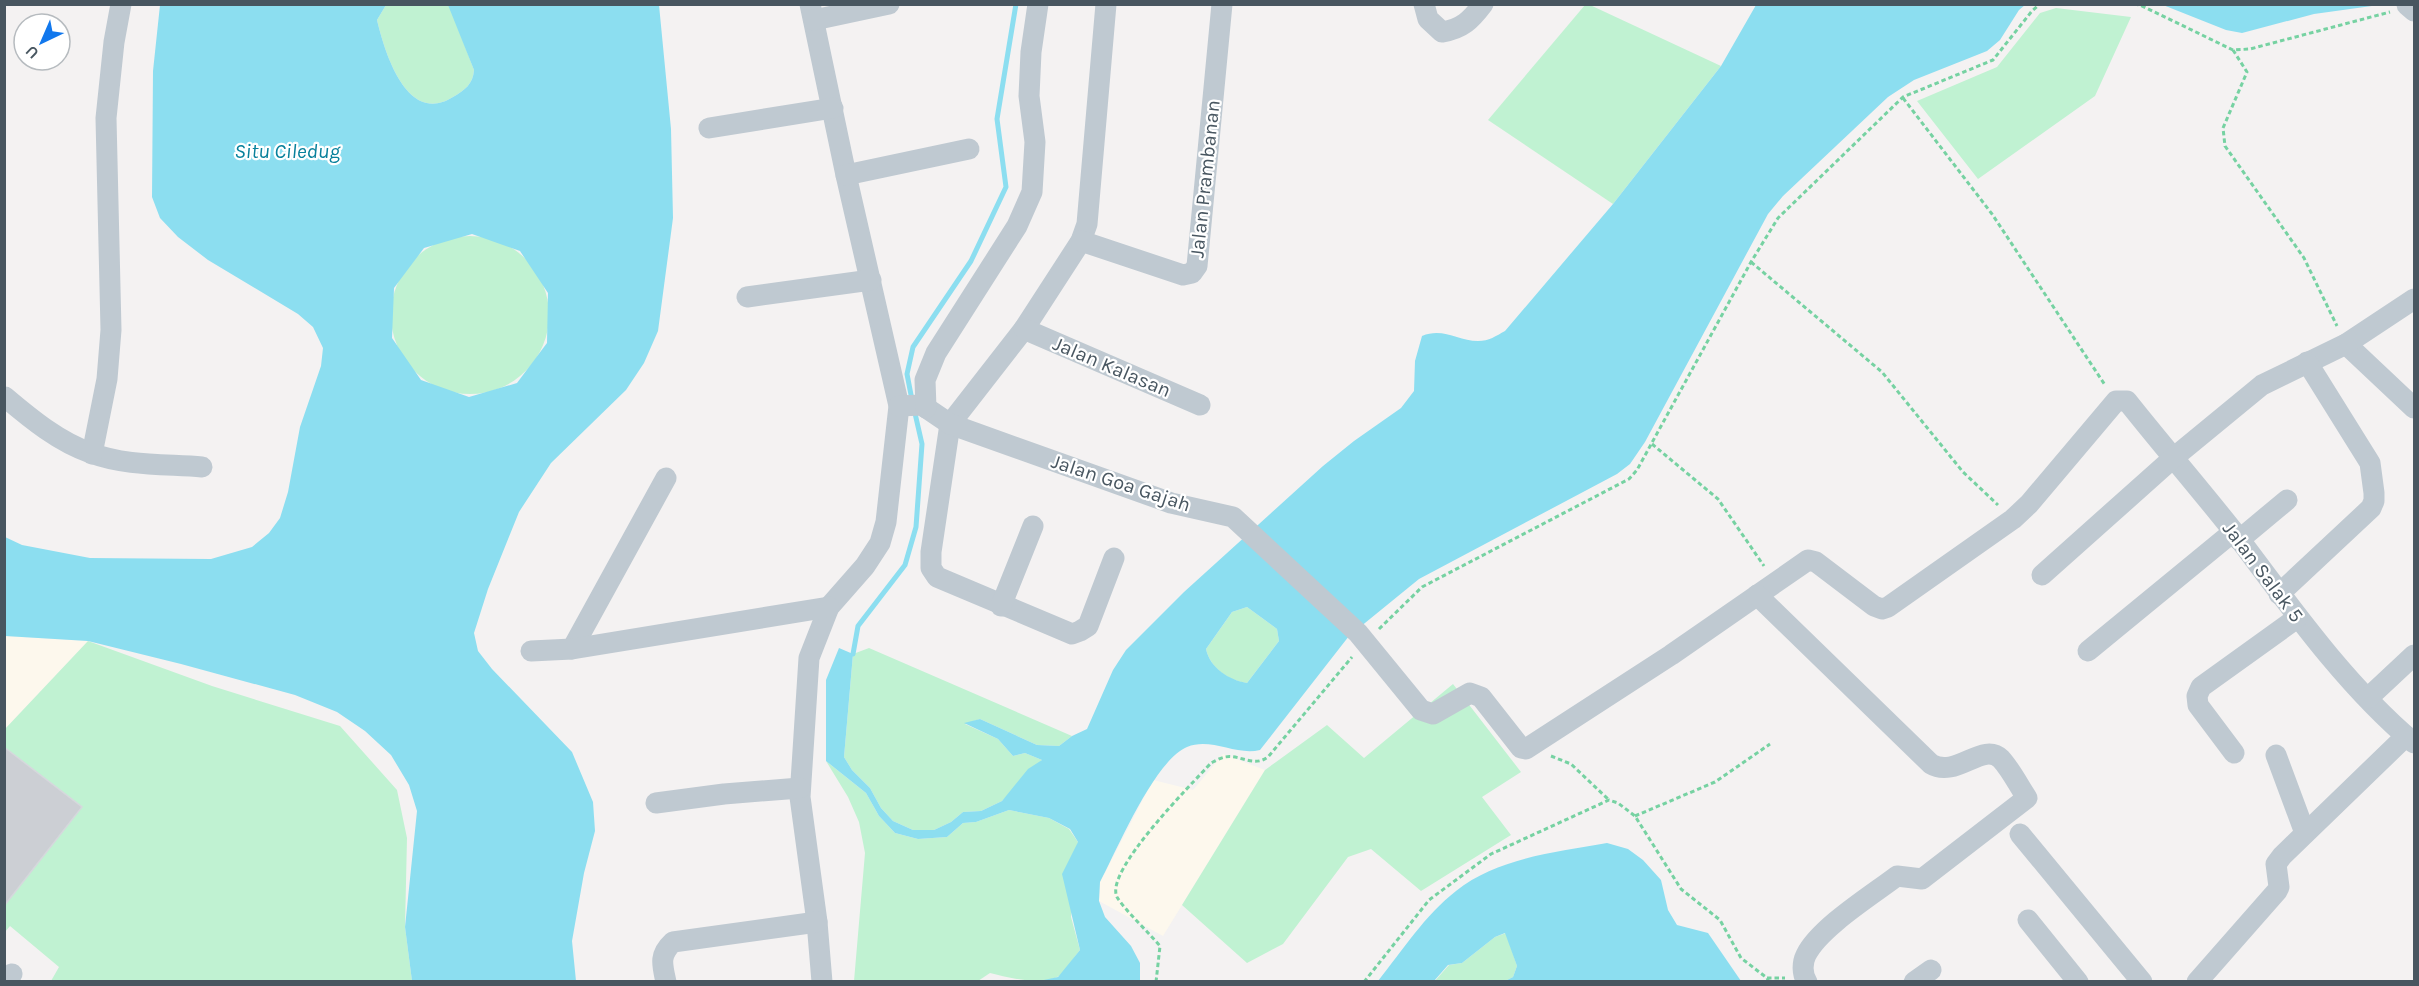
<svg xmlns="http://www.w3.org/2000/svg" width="2419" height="986" font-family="Karla,sans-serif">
  <rect width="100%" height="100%" fill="#f4f2f2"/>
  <g fill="#fdf8ed">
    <polygon points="5,636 88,641 5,729"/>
    <polygon points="1223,754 1265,770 1163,936 1099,901 1100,882 1153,780 1193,790"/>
  </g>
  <g fill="#c0f2d2">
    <path d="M386,5H448L450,7L474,70C473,84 465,90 453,97C407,126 385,53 377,20Z"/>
    <polygon points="1585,5 1590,5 1721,66 1613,204 1488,120"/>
    <polygon points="2056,8 2131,17 2095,96 1978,179 1917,101 1997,67 2040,13"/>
    <circle cx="470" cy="315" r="79"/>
    <path d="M1247,607L1277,629L1279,641L1247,683C1229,681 1210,668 1206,649L1232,612Z"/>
    <polygon points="88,641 212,686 340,726 397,790 407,838 405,927 412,981 51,981 59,967 10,926 5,932 5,729"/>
    <polygon points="869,648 1072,736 1059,746 1037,745 980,719 965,724 998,739 1013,756 1025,753 1042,760 1002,801 981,811 963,812 951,822 934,830 913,830 893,821 881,808 870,788 852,770 844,757 853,654"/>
    <polygon points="1453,684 1521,772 1482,797 1511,835 1421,891 1371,849 1348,857 1283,944 1247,963 1182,905 1265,770 1327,725 1364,758"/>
    <path d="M826,761L866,793L879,816L895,833L918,839L947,837L963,823L976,822L1009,810L1049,818L1069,829L1078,842L1071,917L1080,950C1073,958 1067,970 1059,976C1042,986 1009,978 990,973L978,981H854L865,853L859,822L848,797Z"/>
    <polygon points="1506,933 1517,966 1513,977 1505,981 1434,982 1449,965 1462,963 1495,937"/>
  </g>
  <g fill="#8cdef0" fill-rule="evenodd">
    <path d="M160,5H386L377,20C385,53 407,126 453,97C465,90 473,84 474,70L448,5H659L671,129L673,218L658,331L644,363L626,390L551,463L519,512L488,589L474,633L478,651L492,669L572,752L593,802L595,831L584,873L572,941L576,981H412L405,927L417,811L409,785L391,755L365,731L337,712L295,695L181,664L88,641L5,636V537L22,545L90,558L211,559L252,547L269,533L280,518L288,492L300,427L321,366L323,348L313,327L298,314L208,260L178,237L160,218L152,197L153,71ZM472,234L520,251L548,293L547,343L517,383L469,397L421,380L392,338L394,288L424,248Z"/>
    <path d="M1756,5H2025L2019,10L2000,40L1987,51L1914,80L1888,97L1783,196L1768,214L1645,442L1630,464L1617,474L1419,579L1349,636L1260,750C1236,756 1211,737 1187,747C1154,761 1117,850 1100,882L1099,901L1105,917L1131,946L1140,963V981H1039L1058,977L1080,950L1062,874L1078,842L1070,829L1049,818L1009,810L976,822L963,823L947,837L918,839L895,833L879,816L866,793L826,761V680L839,648L853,654L844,757L852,770L870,788L881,808L893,821L913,830H934L951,822L963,812L981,811L1002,801L1028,769L1042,760L1025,753L1013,756L998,739L964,723L980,719L1037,745L1059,746L1072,736L1087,729L1113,670L1126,650L1184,592L1323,466L1354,441L1401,408L1414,391L1415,361L1422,336C1443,327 1458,341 1478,341C1489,341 1496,336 1505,331L1613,204L1721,66ZM1247,607L1277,629L1279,641L1247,683C1229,680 1210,668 1206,649L1232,612Z"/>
    <polygon points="2163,5 2163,4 2379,5 2314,14 2242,33 2226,30"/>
    <path d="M1607,843L1628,849L1643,860L1661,880L1668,910L1677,925L1708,933L1741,981H1505L1513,977L1517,966L1505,933L1495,937L1462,963L1448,965L1434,981H1378C1402,951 1425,915 1456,891C1497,858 1556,852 1607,843Z"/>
  </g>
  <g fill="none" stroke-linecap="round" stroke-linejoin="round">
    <g stroke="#8cdef0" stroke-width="5">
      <polyline points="912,400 907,374 913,347 971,261 1006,187 997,119 1016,4"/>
      <polyline points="853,654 858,626 905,565 916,527 922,444 914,409"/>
    </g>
  </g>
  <polygon fill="#cccfd4" stroke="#d6d8dd" stroke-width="1.5" points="4,747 82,807 4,906"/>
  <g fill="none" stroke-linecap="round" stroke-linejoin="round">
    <g stroke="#76d2a2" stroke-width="3" stroke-dasharray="4.5 3" stroke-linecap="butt">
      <polyline points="2134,4 2140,5 2233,50 2250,49 2390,12"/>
      <polyline points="2233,50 2247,72 2223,128 2225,146 2304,258 2337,326"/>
      <polyline points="1903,98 1992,214 2105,385"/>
      <polyline points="1751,262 1882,372 1963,472 1998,505"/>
      <polyline points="1652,444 1718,499 1764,566"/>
      <polyline points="1379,629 1422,587 1629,479 1637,470 1751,262 1778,218 1903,97 1993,60 2032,11 2040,4"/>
      <polyline points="1551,756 1571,764 1609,800"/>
      <polyline points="1635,816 1715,782 1770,744"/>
      <polyline points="1767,978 1785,978"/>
      <path d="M1156,982L1160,946C1150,934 1123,908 1117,897C1104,871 1192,784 1211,763C1215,761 1220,758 1225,757C1240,754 1253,768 1268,757L1352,657"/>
      <polyline points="1364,982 1429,900 1491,854 1609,800 1618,803 1635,816 1681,889 1720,920 1741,958 1767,978 1769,982"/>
    </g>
    <g stroke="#bfc9d1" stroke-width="21">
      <polyline points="810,4 846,175 899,406 886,522 880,543 865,566 829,607 809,658 800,797 817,922 822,982"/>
      <polyline points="1106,4 1087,224 1081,241 1024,329 950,424 931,552 931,568 937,577 1072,634 1080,631 1088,626 1114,558"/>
      <path d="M1424,4L1428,19L1442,32C1462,29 1471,20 1483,4"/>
      <polyline points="2407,5 2414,11"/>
      <polyline points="814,20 889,4"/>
      <polyline points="709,128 833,108"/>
      <polyline points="846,175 969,149"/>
      <polyline points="1081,241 1183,275 1192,273 1197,266 1222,4"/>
      <polyline points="747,297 871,280"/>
      <polyline points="1024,329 1200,405"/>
      <polyline points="2346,344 2414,408"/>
      <path d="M5,397C31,419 59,442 91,453C125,466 166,464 202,467"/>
      <path d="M899,406L922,405L950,424L1171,503L1233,517L1358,633L1421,710L1433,714L1470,693L1481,697L1521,748L1526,749L1671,655L1808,560L1816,562L1874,606L1882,609L1888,607L2013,519L2029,504L2116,401H2127C2162,445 2199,488 2234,532C2289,605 2344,684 2414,743"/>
      <polyline points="926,408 925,380 936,353 1017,226 1032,192 1035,142 1029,96 1031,52 1038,4"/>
      <polyline points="92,454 107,379 111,330 106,118 114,42 121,4"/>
      <polyline points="2239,540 2287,500"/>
      <polyline points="2042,575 2172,459 2262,385 2346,344 2414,299"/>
      <polyline points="2279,594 2371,508 2374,501 2374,493 2370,463 2307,362"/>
      <path d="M1757,595L1931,764C1956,779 1983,741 2001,759C2011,770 2019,786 2027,798L1922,879L1897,876C1872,895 1819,928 1806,955C1802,963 1802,974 1807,982"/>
      <polyline points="1001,606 1033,526"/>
      <polyline points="572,649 666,478"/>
      <polyline points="531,651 572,649 829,607"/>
      <polyline points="2088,651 2233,532"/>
      <polyline points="2368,698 2414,655"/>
      <polyline points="2234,753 2198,705 2197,696 2201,687 2297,618"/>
      <polyline points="2276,755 2305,833"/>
      <polyline points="656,803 724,794 800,788"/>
      <polyline points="2020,834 2142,982"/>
      <polyline points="2028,920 2078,982"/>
      <polyline points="6,982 12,974"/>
      <path d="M666,982C662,964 659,955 673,942L817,922"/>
      <polyline points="1914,982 1931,970"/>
      <polyline points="2197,982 2277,891 2279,887 2276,864 2282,856 2406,736"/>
    </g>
  </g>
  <g text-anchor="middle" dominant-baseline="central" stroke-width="4.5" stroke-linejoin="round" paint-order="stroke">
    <g font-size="20" fill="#485660" stroke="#fff">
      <text transform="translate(1205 179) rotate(-84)">Jalan Prambanan</text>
      <text transform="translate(1112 367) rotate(23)">Jalan Kalasan</text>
      <text transform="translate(1121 483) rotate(18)">Jalan Goa Gajah</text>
      <text transform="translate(2263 572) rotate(53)">Jalan Salak 5</text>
    </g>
    <g font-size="21" font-style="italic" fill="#08819c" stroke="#fff">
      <text x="287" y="151">Situ Ciledug</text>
    </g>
  </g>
  <rect width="2419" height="986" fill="none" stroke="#485660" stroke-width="12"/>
  <g transform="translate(42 42) rotate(224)"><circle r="28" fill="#ffffff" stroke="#b6bbbf" stroke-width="1.5"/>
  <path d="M0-4.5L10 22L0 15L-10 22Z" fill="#1278ed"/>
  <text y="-9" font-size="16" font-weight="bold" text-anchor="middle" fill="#485660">U</text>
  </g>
</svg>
